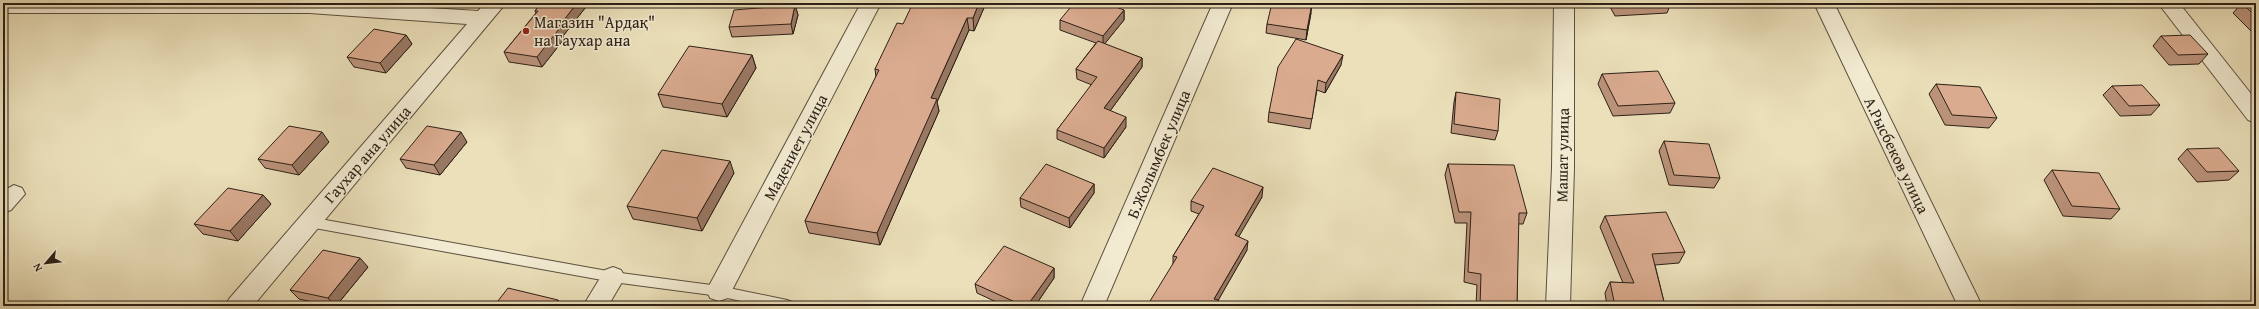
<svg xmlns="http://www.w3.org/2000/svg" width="2259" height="309" font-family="'Gentium Book Plus',serif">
  <rect width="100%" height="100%" fill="#ebe0ba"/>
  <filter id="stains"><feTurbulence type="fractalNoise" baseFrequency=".005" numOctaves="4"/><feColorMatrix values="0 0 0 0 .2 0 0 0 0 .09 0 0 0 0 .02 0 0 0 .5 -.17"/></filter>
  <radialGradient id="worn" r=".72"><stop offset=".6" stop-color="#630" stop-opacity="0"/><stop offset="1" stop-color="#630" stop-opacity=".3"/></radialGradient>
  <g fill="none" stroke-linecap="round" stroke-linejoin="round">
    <g stroke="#5c503f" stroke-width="2">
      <polygon id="lane" points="309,217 613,272 719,286 787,300 792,302 794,306 762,306 719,296 613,282 309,227 305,225 303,222 305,219"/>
    </g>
    <g stroke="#5c503f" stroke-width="2">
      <g id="street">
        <polygon points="3,3 349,3 478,11 485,3 506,3 253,306 226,306 229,299 467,24 309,13 3,13"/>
        <polygon points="861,3 881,3 728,298 719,301 710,298 707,291 710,284"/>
        <polygon points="1213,3 1233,3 1104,306 1080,306"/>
        <polygon points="1554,3 1574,3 1574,168 1570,306 1546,306 1552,168"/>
        <polygon points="1814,3 1834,3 1982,306 1958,306"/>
        <polygon points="2158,3 2179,3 2256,100 2256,123 2248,120"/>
        <polygon points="14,185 22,188 25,194 11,210 3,213 3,191"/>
        <polygon points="613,267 621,270 625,277 608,306 583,306 605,270"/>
      </g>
    </g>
    <use href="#lane" fill="#f2ebd2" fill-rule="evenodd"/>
    <use href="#street" fill="#f2ebd2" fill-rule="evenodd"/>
  </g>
  <g fill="#bb937b" stroke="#2d2016">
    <polygon points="541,3 589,3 563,36 564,39 542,67 509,62 504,52 536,13 535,11"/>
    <polygon points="986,3 974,31 969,30 937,102 939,111 880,245 809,233 805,221 876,77 875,69 903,24"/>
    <polygon points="1608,3 1671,3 1667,13 1615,16"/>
    <polygon points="2242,3 2256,3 2256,31 2251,31 2233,13"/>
    <polygon points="795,5 798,15 793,34 732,37 729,27"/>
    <polygon points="1124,10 1124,20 1104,44 1142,58 1142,67 1110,111 1126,127 1104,158 1057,139 1057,130 1092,85 1077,79 1076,69 1096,43 1060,30 1060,20"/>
    <polygon points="1311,13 1306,40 1266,33 1267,24"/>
    <polygon points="406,35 412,44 386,73 354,67 347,57"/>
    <polygon points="2161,36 2208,54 2199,64 2169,65 2153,46"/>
    <polygon points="752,55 756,68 727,117 663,107 658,94"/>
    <polygon points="1341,65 1325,93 1317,90 1310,129 1268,122 1269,112"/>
    <polygon points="1602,74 1675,103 1670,113 1613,116 1598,84"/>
    <polygon points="1936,84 1997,118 1989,128 1945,125 1929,94"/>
    <polygon points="2112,86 2160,105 2151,115 2120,116 2103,95"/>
    <polygon points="1456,92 1498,131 1495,140 1451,133 1454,102"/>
    <polygon points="1664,141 1720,178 1714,188 1669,185 1659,151"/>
    <polygon points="329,142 299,175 265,168 258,159"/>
    <polygon points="467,142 440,175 406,168 400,159"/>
    <polygon points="2187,149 2239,171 2229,180 2197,182 2178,159"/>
    <polygon points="1448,164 1527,213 1523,224 1518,224 1517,306 1476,306 1477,285 1464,282 1467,223 1455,223 1445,175"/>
    <polygon points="2052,170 2120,209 2111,219 2063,216 2044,180"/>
    <polygon points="734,173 702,231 633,219 627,206"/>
    <polygon points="1094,184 1094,193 1070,228 1021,207 1020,198"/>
    <polygon points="263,195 271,204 238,241 203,234 194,224"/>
    <polygon points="1262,197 1238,237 1247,250 1218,300 1173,265 1173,256 1199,214 1191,211 1191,201"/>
    <polygon points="1605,216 1685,252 1679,263 1655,265 1665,306 1607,306 1605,293 1610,282 1623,283 1600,227"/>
    <polygon points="368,267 336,306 331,306 299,299 290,290"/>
    <polygon points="1054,268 1054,278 1035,306 1005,306 977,293 975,284"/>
  </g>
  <g fill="#997864" stroke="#2d2016">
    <polygon points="577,3 589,3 563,36 564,39 542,67 537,57 557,29"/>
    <polygon points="979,3 986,3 974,31 973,18"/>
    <polygon points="1312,3 1311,13 1306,40 1307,30"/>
    <polygon points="795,5 798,15 793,34 791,24"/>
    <polygon points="1124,10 1124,20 1103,46 1103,36"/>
    <polygon points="967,18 969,30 937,102 939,111 880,245 877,233 931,98"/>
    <polygon points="406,35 412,44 386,73 380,63"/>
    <polygon points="752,55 756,68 727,117 722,104"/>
    <polygon points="1343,55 1341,65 1325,93 1326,83"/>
    <polygon points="1142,58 1142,67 1105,118 1104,108"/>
    <polygon points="1126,117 1126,127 1104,158 1104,148"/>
    <polygon points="322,132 329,142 299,175 292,165"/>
    <polygon points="461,132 467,142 440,175 434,165"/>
    <polygon points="730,161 734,173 702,231 697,218"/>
    <polygon points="1094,184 1094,193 1070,228 1069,218"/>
    <polygon points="1263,187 1262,197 1234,245 1235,235"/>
    <polygon points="263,195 271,204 238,241 230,231"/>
    <polygon points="1248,241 1247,250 1215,306 1214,299"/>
    <polygon points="360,258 368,267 336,306 335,306 328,298"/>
    <polygon points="1054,268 1054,278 1035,306 1027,306"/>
    <polygon points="558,300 562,306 554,306"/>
    <polygon points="1218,300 1218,306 1215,306"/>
  </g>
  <g fill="#daab8f" stroke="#2d2016">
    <polygon points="541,3 577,3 557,29 559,29 537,57 504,52 538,11 535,11"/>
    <polygon points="913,3 979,3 973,18 967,18 931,98 937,99 877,233 805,221 879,70 875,69 897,23 903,24"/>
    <polygon points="1074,3 1105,3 1124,10 1103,36 1060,20"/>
    <polygon points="1272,3 1312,3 1307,30 1267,24"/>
    <polygon points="1617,3 1671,3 1619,6"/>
    <polygon points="2242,3 2256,3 2256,17"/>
    <polygon points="795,5 791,24 729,27 734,10"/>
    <polygon points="374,29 406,35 380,63 347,57"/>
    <polygon points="2190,35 2208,54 2178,55 2161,36"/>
    <polygon points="1296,39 1343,55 1326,83 1318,80 1312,119 1269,112 1278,67"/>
    <polygon points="1098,41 1142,58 1104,108 1126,117 1104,148 1057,130 1097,77 1076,69"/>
    <polygon points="689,46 752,55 722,104 658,94"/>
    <polygon points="1658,71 1675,103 1618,106 1602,74"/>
    <polygon points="1936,84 1980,87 1997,118 1952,115"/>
    <polygon points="2142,85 2160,105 2129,106 2112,86"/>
    <polygon points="1456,92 1500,99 1498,131 1454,124"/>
    <polygon points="289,126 322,132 292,165 258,159"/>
    <polygon points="427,126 461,132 434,165 400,159"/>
    <polygon points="1664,141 1709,144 1720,178 1674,175"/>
    <polygon points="2219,148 2239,171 2207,172 2187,149"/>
    <polygon points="662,150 730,161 697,218 627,206"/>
    <polygon points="1046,164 1094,184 1069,218 1020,198"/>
    <polygon points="1448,164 1514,165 1527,213 1519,213 1517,306 1480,306 1481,274 1468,272 1471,212 1459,212"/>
    <polygon points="1213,168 1263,187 1235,235 1248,241 1214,299 1218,300 1215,306 1147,306 1177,257 1173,256 1204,206 1191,201"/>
    <polygon points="2052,170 2099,173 2120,209 2072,206"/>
    <polygon points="228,188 263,195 230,231 194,224"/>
    <polygon points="1666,212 1685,252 1652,254 1665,306 1615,306 1610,282 1634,283 1605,216"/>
    <polygon points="1004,246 1054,268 1027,306 1024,306 975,284"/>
    <polygon points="323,250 360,258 328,298 290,290"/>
    <polygon points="508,288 558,300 554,306 494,306"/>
  </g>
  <circle fill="#8f2418" stroke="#f2ebd2" stroke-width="1.5" cx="526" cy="31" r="4"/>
  <g text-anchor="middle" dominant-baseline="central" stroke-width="3" stroke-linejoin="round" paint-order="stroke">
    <g font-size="16" fill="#2d2016" stroke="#f2ebd2" text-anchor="start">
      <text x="534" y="22">Магазин "Ардақ"<tspan x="534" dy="18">на Гаухар ана</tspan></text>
    </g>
    <g font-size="16" fill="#2d2016" stroke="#f2ebd2">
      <text transform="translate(795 147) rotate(-62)">Мадениет улица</text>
      <text transform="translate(367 154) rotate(-49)">Гаухар ана улица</text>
      <text transform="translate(1158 154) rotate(-67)">Б.Жолымбек улица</text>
      <text transform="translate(1562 155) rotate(-89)">Машат улица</text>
      <text transform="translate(1897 155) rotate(64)">А.Рысбеков улица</text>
    </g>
  </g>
  <rect width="2259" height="309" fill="none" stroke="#ebe0ba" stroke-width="16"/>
  <rect x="4" y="4" width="2251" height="301" fill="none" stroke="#2d2016" stroke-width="2"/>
  <rect x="8" y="8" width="2243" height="293" fill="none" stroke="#2d2016"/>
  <g transform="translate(46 263) rotate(242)" stroke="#f2ebd2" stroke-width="3" paint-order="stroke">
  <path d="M0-3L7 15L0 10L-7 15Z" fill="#2d2016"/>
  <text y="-6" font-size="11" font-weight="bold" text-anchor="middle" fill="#2d2016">N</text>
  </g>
  <rect width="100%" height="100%" filter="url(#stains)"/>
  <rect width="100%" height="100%" fill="url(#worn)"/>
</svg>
